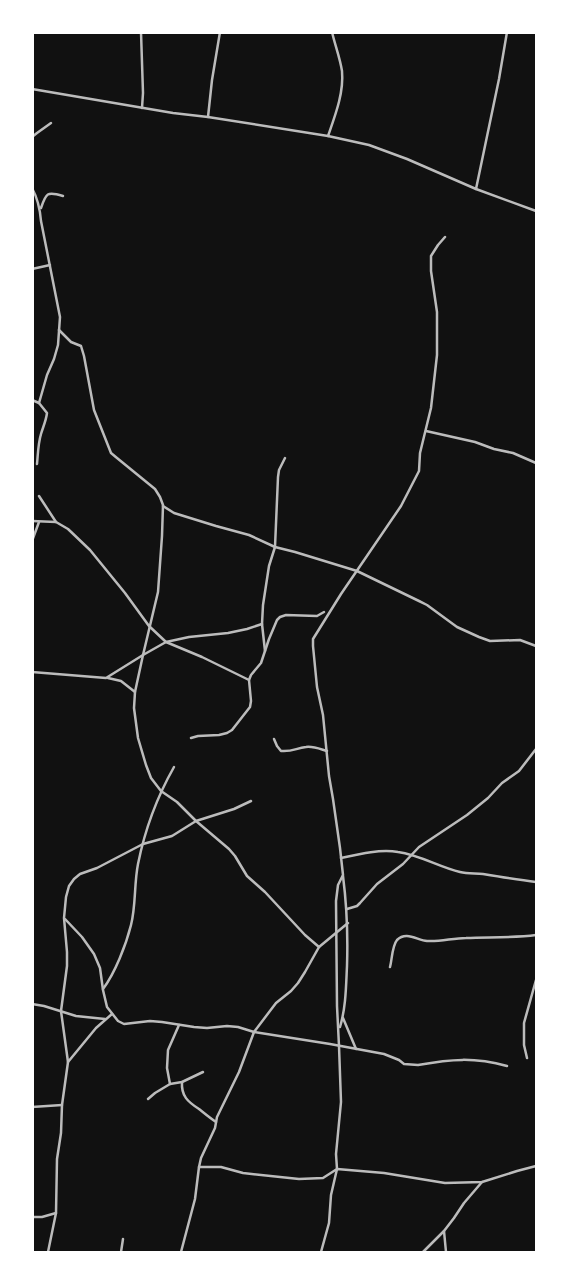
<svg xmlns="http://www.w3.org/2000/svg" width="569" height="1285" font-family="'Open Sans',sans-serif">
  <rect width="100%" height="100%" fill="#111"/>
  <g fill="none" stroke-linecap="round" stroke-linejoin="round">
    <g stroke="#bcbcbc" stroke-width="2.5">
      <polyline points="141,32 143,93 142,108"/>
      <polyline points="32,89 173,113 208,117 328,136 369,145 407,159 476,189 536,211"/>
      <polyline points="208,117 212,80 220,32"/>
      <path d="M328,136C335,116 344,93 342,71C340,58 335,45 332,32"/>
      <polyline points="32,137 37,133 51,123"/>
      <path d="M32,188C38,199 40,209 41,221L60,317L58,345L54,359L47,375L39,403"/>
      <polyline points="476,189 499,79 507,32"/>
      <path d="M41,208C46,193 47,191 63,196"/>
      <polyline points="32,269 50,265"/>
      <polyline points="59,330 71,342 81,346 84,356 94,410 111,453 117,458 155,489 160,497 163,505 162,536 158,592 143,655 135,692 134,708 138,738 146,765 151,778 161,791 177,802 196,821 229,849 235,856 247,876 265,892 305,935 319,947"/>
      <path d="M32,400L39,403L47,413C46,421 43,427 41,434C38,444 38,454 37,464"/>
      <polyline points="426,431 475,442 494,449 513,453 536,463"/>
      <polyline points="39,496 56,522"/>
      <polyline points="163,506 174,513 216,526 249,535 275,547 295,552 357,571 419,601 427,605 457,627 479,637 490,641 520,640 536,646"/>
      <polyline points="32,521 56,522 68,529 90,550 125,593 149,626 166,642 202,657 249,680"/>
      <polyline points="32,541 39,522"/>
      <polyline points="265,651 262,624 263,605 269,566 275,547 278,477 279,470 285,458"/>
      <polyline points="32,672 106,678 143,655 166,642 189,637 228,633 247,629 262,624"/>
      <polyline points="108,678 121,681 135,692"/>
      <polyline points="191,738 198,736 219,735 227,733 232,730 250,707 251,701 249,680 251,675 261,663 269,639 277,620 280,617 286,615 317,616 324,612"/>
      <path d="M274,739L277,746L281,751C293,752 296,748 306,747C313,746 320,749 327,751"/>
      <path d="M341,858C359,854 380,849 398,852C420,855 439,867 460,872C468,874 476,873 483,874C501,877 519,880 536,882"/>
      <polyline points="347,909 357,906 360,903 377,884 403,864 419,847 467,815 488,798 502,783 519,771 536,749"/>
      <path d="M65,919L82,937L94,954L100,968L103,990L107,1007L118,1021L124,1024L150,1021L162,1022L194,1027L207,1028L227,1026L238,1027L254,1032L330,1044L384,1054L399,1060L404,1064L418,1065C451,1059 474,1057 507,1066"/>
      <path d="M390,967C392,960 392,946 397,940C406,931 417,940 427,941C440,942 453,938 466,938C490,937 513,938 536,935"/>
      <path d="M103,989C115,973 126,945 131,925C136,906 134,884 138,864C145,829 157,797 174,767"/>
      <polyline points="32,1004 44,1006 76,1016 105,1019"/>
      <polyline points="343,1018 356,1049"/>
      <path d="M340,1027C346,1007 346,986 347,966C348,935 347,907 343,876"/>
      <polyline points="527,1058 524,1045 524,1023 536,980"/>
      <polyline points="68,1062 96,1028 112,1014"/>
      <path d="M182,1082C181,1096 188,1102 199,1109C204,1113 210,1118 216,1122"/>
      <polyline points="170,1084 167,1068 168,1050 179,1025"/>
      <polyline points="148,1099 155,1093 170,1084 182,1082 203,1072"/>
      <polyline points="32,1107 62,1105"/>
      <polyline points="199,1167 221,1167 243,1173 299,1179 323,1178 337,1169 384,1173 445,1183 482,1182 517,1171 536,1166"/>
      <polyline points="32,1217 42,1217 56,1213"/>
      <polyline points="444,1231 446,1252"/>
      <polyline points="48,1252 56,1213 57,1159 61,1133 62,1105 68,1062 61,1011 67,966 67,952 64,918 66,897 69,886 74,879 80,874 97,868 143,844 172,836 196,821 234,809 251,801"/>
      <polyline points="121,1252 123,1239"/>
      <polyline points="181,1252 195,1199 199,1167 201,1158 215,1128 217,1117 239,1072 254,1032 276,1003 291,991 298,983 305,972 319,947 348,923"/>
      <polyline points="321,1252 329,1223 331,1195 337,1169 336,1154 341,1102 339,1046 337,1006 336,901 338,885 343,875 340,848 333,799 329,776 323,715 317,687 313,646 313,639 341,594 401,506 419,471 420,453 431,408 437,355 437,312 431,271 431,256 438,245 445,237"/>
      <polyline points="423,1252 444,1231 454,1218 464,1203 482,1182"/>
    </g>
  </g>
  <rect width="569" height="1285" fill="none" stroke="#ffffff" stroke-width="68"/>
</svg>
